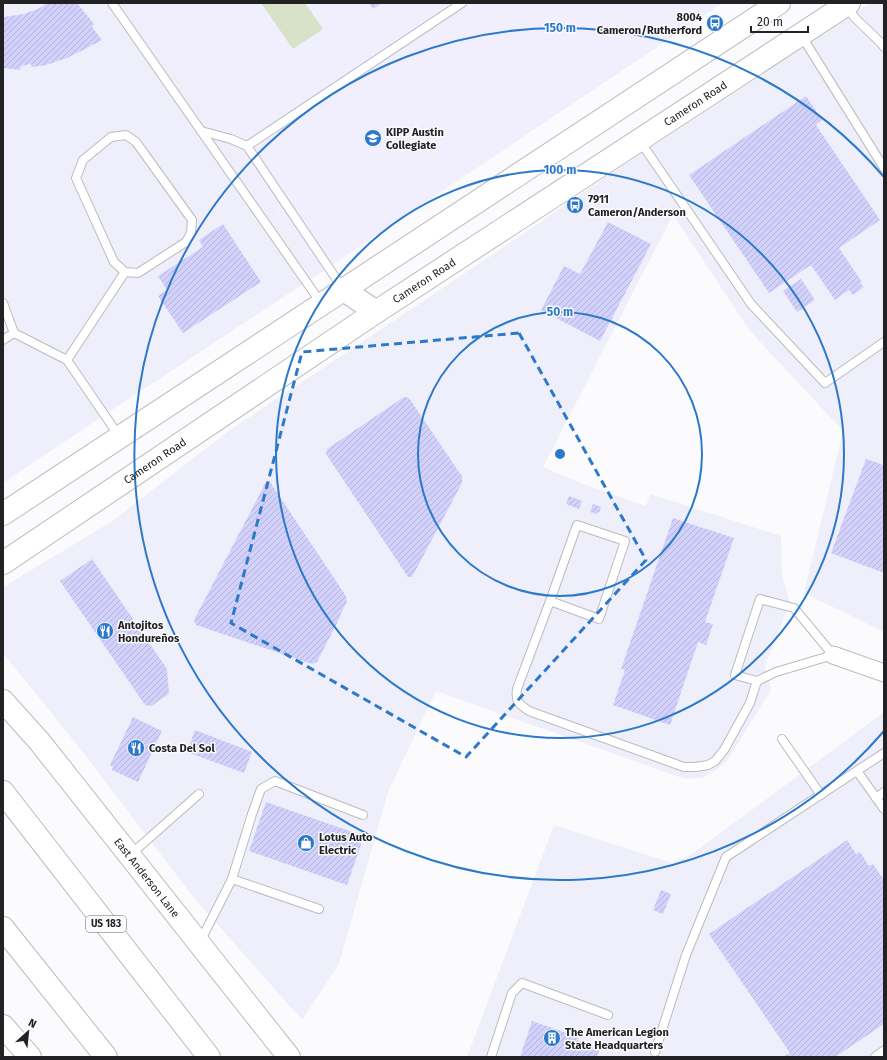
<svg xmlns="http://www.w3.org/2000/svg" width="887" height="1060" font-family="'Fira Sans',sans-serif">
  <defs>
    <pattern id="building-hatch" width="6" height="6" patternUnits="userSpaceOnUse"><rect width="6" height="6" fill="#d2d1fc"/><path d="M-1 1l2-2M0 6l6-6M5 7l2-2" fill="none" stroke="#b4b3d8"/></pattern>
  </defs>
  <rect width="100%" height="100%" fill="#fbfbfe"/>
  <g fill="#efeffc">
    <polygon points="3,3 130,3 320,273 118,406 3,483"/>
    <polygon points="870,3 884,3 884,632 804,593 843,431 750,331 673,215 543,467 586,485 646,506 650,494 781,536 782,575 790,602 765,666 771,690 727,761 715,771 702,778 685,779 436,691 388,792 339,964 302,1020 194,898 82,751 3,653 3,587 111,522 230,430 501,249 633,158"/>
    <polygon points="884,712 884,1057 467,1057 554,825 672,863 692,854"/>
  </g>
  <polygon fill="#f1effd" points="130,3 723,3 320,273"/>
  <polygon fill="#d7e2c8" points="261,3 305,3 323,29 293,49"/>
  <g fill="url(#building-hatch)">
    <polygon points="47,3 77,3 94,24 92,27 102,40 85,49 67,58 46,65 32,67 31,64 21,66 20,70 3,68 3,17 24,14 40,8"/>
    <polygon points="369,3 382,3 373,9"/>
    <polygon points="806,96 822,120 816,125 880,220 839,248 862,282 860,283 864,287 853,295 849,290 835,300 811,265 769,293 689,175"/>
    <polygon points="608,222 651,244 600,341 541,310 564,266 580,274"/>
    <polygon points="223,224 261,282 183,333 158,296 167,290 158,276 203,247 199,240"/>
    <polygon points="801,279 815,300 797,312 783,291"/>
    <polygon points="404,397 409,398 459,472 462,476 462,483 412,577 408,577 326,454 327,449"/>
    <polygon points="866,459 884,465 884,573 831,553"/>
    <polygon points="266,482 270,482 346,596 347,602 341,613 340,617 317,662 312,664 196,625 194,620"/>
    <polygon points="569,496 582,501 579,509 566,504"/>
    <polygon points="593,504 601,507 599,513 597,512 597,514 590,512"/>
    <polygon points="673,518 734,538 705,622 713,624 706,645 698,642 670,725 613,705 625,670 621,669"/>
    <polygon points="92,559 167,669 169,694 151,706 145,705 60,581"/>
    <polygon points="133,717 162,731 138,782 112,770 113,767 110,765"/>
    <polygon points="195,730 252,752 244,773 187,752"/>
    <polygon points="266,802 364,836 347,885 249,851"/>
    <polygon points="847,840 856,854 860,852 869,866 873,864 884,880 884,1024 835,1057 783,1057 790,1053 709,934"/>
    <polygon points="661,890 671,894 663,914 653,910"/>
    <polygon points="532,1021 578,1037 577,1040 600,1048 597,1057 520,1057"/>
  </g>
  <g fill="none" stroke-linecap="round" stroke-linejoin="round">
    <g stroke="#bbbbc0" stroke-width="10">
      <g id="service">
        <polyline points="112,3 321,303"/>
        <polyline points="846,6 855,18 881,43 884,47"/>
        <polyline points="801,35 884,168"/>
        <polyline points="201,131 231,139 247,146"/>
        <polyline points="640,141 751,304 825,383 884,342"/>
        <polyline points="343,289 247,146 462,3"/>
        <polyline points="3,303 14,333 67,360 119,436"/>
        <polyline points="3,340 14,333"/>
        <polyline points="67,360 125,272 138,273 186,242 191,233 192,220 136,142 126,135 111,137 83,160 76,178 114,262 125,272"/>
        <polygon points="760,599 794,608 833,655 776,672 757,681 735,675"/>
        <path d="M550,601L599,619L625,541L577,525L550,601L517,689C515,702 519,704 529,711L684,767H696L708,765L715,761L724,750L750,703L757,681"/>
        <polyline points="782,739 821,795"/>
        <polyline points="857,771 884,809"/>
        <polyline points="876,798 884,792"/>
        <polyline points="130,855 199,794"/>
        <polyline points="232,879 252,814 261,789 275,781 363,815"/>
        <polyline points="200,942 232,879 319,909"/>
        <polyline points="655,1052 686,955 726,857 884,753"/>
        <polyline points="491,1057 512,993 522,983 608,1015"/>
        <polyline points="875,1057 883,1051"/>
      </g>
    </g>
    <g stroke="#bbbbc0" stroke-width="19">
      <polyline id="minor" points="833,655 884,673"/>
    </g>
    <g stroke="#bbbbc0" stroke-width="24">
      <g id="secondary">
        <polyline points="344,290 376,312"/>
        <polyline points="3,514 779,3"/>
        <path id="s1" d="M3,563L376,312L849,3"/>
        <path id="s2" d="M3,701L39,741L289,1057"/>
        <polyline points="3,1026 30,1057"/>
      </g>
    </g>
    <g stroke="#bbbbc0" stroke-width="24">
      <g id="motorway">
        <polyline points="3,792 209,1057"/>
        <polyline points="3,928 106,1057"/>
      </g>
    </g>
    <use href="#service" stroke="#fff" stroke-width="8"/>
    <use href="#minor" stroke="#fff" stroke-width="17"/>
    <use href="#secondary" stroke="#fff" stroke-width="22"/>
    <use href="#motorway" stroke="#fff" stroke-width="22"/>
  </g>
  <path fill="none" stroke="#2d79c9" stroke-width="3" stroke-dasharray="8 5" stroke-linejoin="round" d="M519,333L646,560L466,757L231,623L302,352Z"/>
  <g fill="none" stroke="#2d79c9" stroke-width="2">
    <circle cx="560" cy="454" r="142"/>
    <circle cx="560" cy="454" r="284"/>
    <path d="M884 731A426 426 0 1 1 884 177"/>
  </g>
  <defs>
    <g id="bus-disc" transform="scale(0.9)"><circle r="9.5" fill="#2d79c9" stroke="#fbfbfe"/><path d="M-5-6H5V4H4V6H2V4H-2V6H-4V4H-5ZM-3.5-4V0h7V-4ZM-3.5 1.2v1.5H-2V1.2ZM2 1.2v1.5H3.5V1.2Z" fill="#fff"/></g>
    <g id="school-disc" transform="scale(0.9)"><circle r="9.5" fill="#2d79c9" stroke="#fbfbfe"/><path d="M0-5L7-2L0 1L-7-2ZM-4 1L0 2.5L4 1V4Q0 6-4 4Z" fill="#fff"/></g>
    <g id="restaurant-disc" transform="scale(0.9)"><circle r="9.5" fill="#2d79c9" stroke="#fbfbfe"/><path d="M-5-6h1v4h1v-4h1v4h1v-4h1v5L-1.5 .5V6h-2V.5L-5-1ZM5-6V6H3V1.5H1.5Q1.5-4 5-6Z" fill="#fff"/></g>
    <g id="shop-disc" transform="scale(0.9)"><circle r="9.5" fill="#2d79c9" stroke="#fbfbfe"/><path d="M-5-2.5h2.3a2.7 3.5 0 0 1 5.4 0H5L5.5 6h-11ZM-1.5-2.5h3a1.5 2.3 0 0 0-3 0Z" fill="#fff"/></g>
    <g id="building-disc" transform="scale(0.9)"><circle r="9.5" fill="#2d79c9" stroke="#fbfbfe"/><path d="M-4-6H4V6H1V3H-1V6H-4ZM-2.5-4.3h1.7v1.8h-1.7ZM.8-4.3h1.7v1.8H.8ZM-2.5-1h1.7V.8h-1.7ZM.8-1h1.7V.8H.8Z" fill="#fff"/></g>
  </defs>
  <g fill-rule="evenodd">
    <use href="#bus-disc" x="715" y="23"/>
    <use href="#school-disc" x="373" y="138"/>
    <use href="#bus-disc" x="575" y="205"/>
    <use href="#restaurant-disc" x="105" y="631"/>
    <use href="#restaurant-disc" x="136" y="748"/>
    <use href="#shop-disc" x="306" y="843"/>
    <use href="#building-disc" x="552" y="1038"/>
  </g>
  <g text-anchor="middle" dominant-baseline="central" stroke-width="3" stroke-linejoin="round" paint-order="stroke">
    <rect fill="#fbfbfe" stroke="#636365" stroke-width="1" x="86" y="916" width="40" height="16" rx="3"/>
    <g font-size="10" font-weight="bold" fill="#222224">
      <text x="106" y="924">US 183</text>
    </g>
    <g font-size="11" font-weight="bold" fill="#222224" stroke="#fbfbfe" text-anchor="start">
      <text x="702" y="17" text-anchor="end">8004<tspan x="702" dy="13">Cameron/Rutherford</tspan></text>
      <text x="386" y="132">KIPP Austin<tspan x="386" dy="13">Collegiate</tspan></text>
      <text x="588" y="199">7911<tspan x="588" dy="13">Cameron/Anderson</tspan></text>
      <text x="118" y="625">Antojitos<tspan x="118" dy="13">Hondureños</tspan></text>
      <text x="149" y="748">Costa Del Sol</text>
      <text x="319" y="837">Lotus Auto<tspan x="319" dy="13">Electric</tspan></text>
      <text x="565" y="1032">The American Legion<tspan x="565" dy="13">State Headquarters</tspan></text>
    </g>
    <g font-size="11" fill="#222224" stroke="#fbfbfe">
      <text stroke="none"><textPath href="#s1" startOffset="831">Cameron Road</textPath></text>
      <text stroke="none"><textPath href="#s1" startOffset="507">Cameron Road</textPath></text>
      <text stroke="none"><textPath href="#s1" startOffset="183">Cameron Road</textPath></text>
      <text stroke="none"><textPath href="#s2" startOffset="228">East Anderson Lane</textPath></text>
    </g>
  </g>
  <circle cx="560" cy="454" r="6" fill="#2d79c9" stroke="#fbfbfe" stroke-width="2"/>
  <g font-size="12" text-anchor="middle" font-weight="bold" fill="#2d79c9" stroke="#fbfbfe" stroke-width="3" stroke-linejoin="round" paint-order="stroke">
    <text x="560" y="32">150 m</text>
    <text x="560" y="174">100 m</text>
    <text x="560" y="316">50 m</text>
  </g>
  <rect width="887" height="1060" fill="none" stroke="#222224" stroke-width="8"/>
  <g transform="translate(28 1032) rotate(27)" stroke="#fbfbfe" stroke-width="3" paint-order="stroke">
  <path d="M0-3L7 15L0 10L-7 15Z" fill="#222224"/>
  <text y="-6" font-size="11" font-weight="bold" text-anchor="middle" fill="#222224">N</text>
  </g>
  <path d="M751 26v6h57v-6" fill="none" stroke="#222224" stroke-width="2"/>
  <text x="757" y="26" font-size="12" fill="#222224" stroke="#fbfbfe" stroke-width="3" paint-order="stroke">20 m</text>
</svg>
